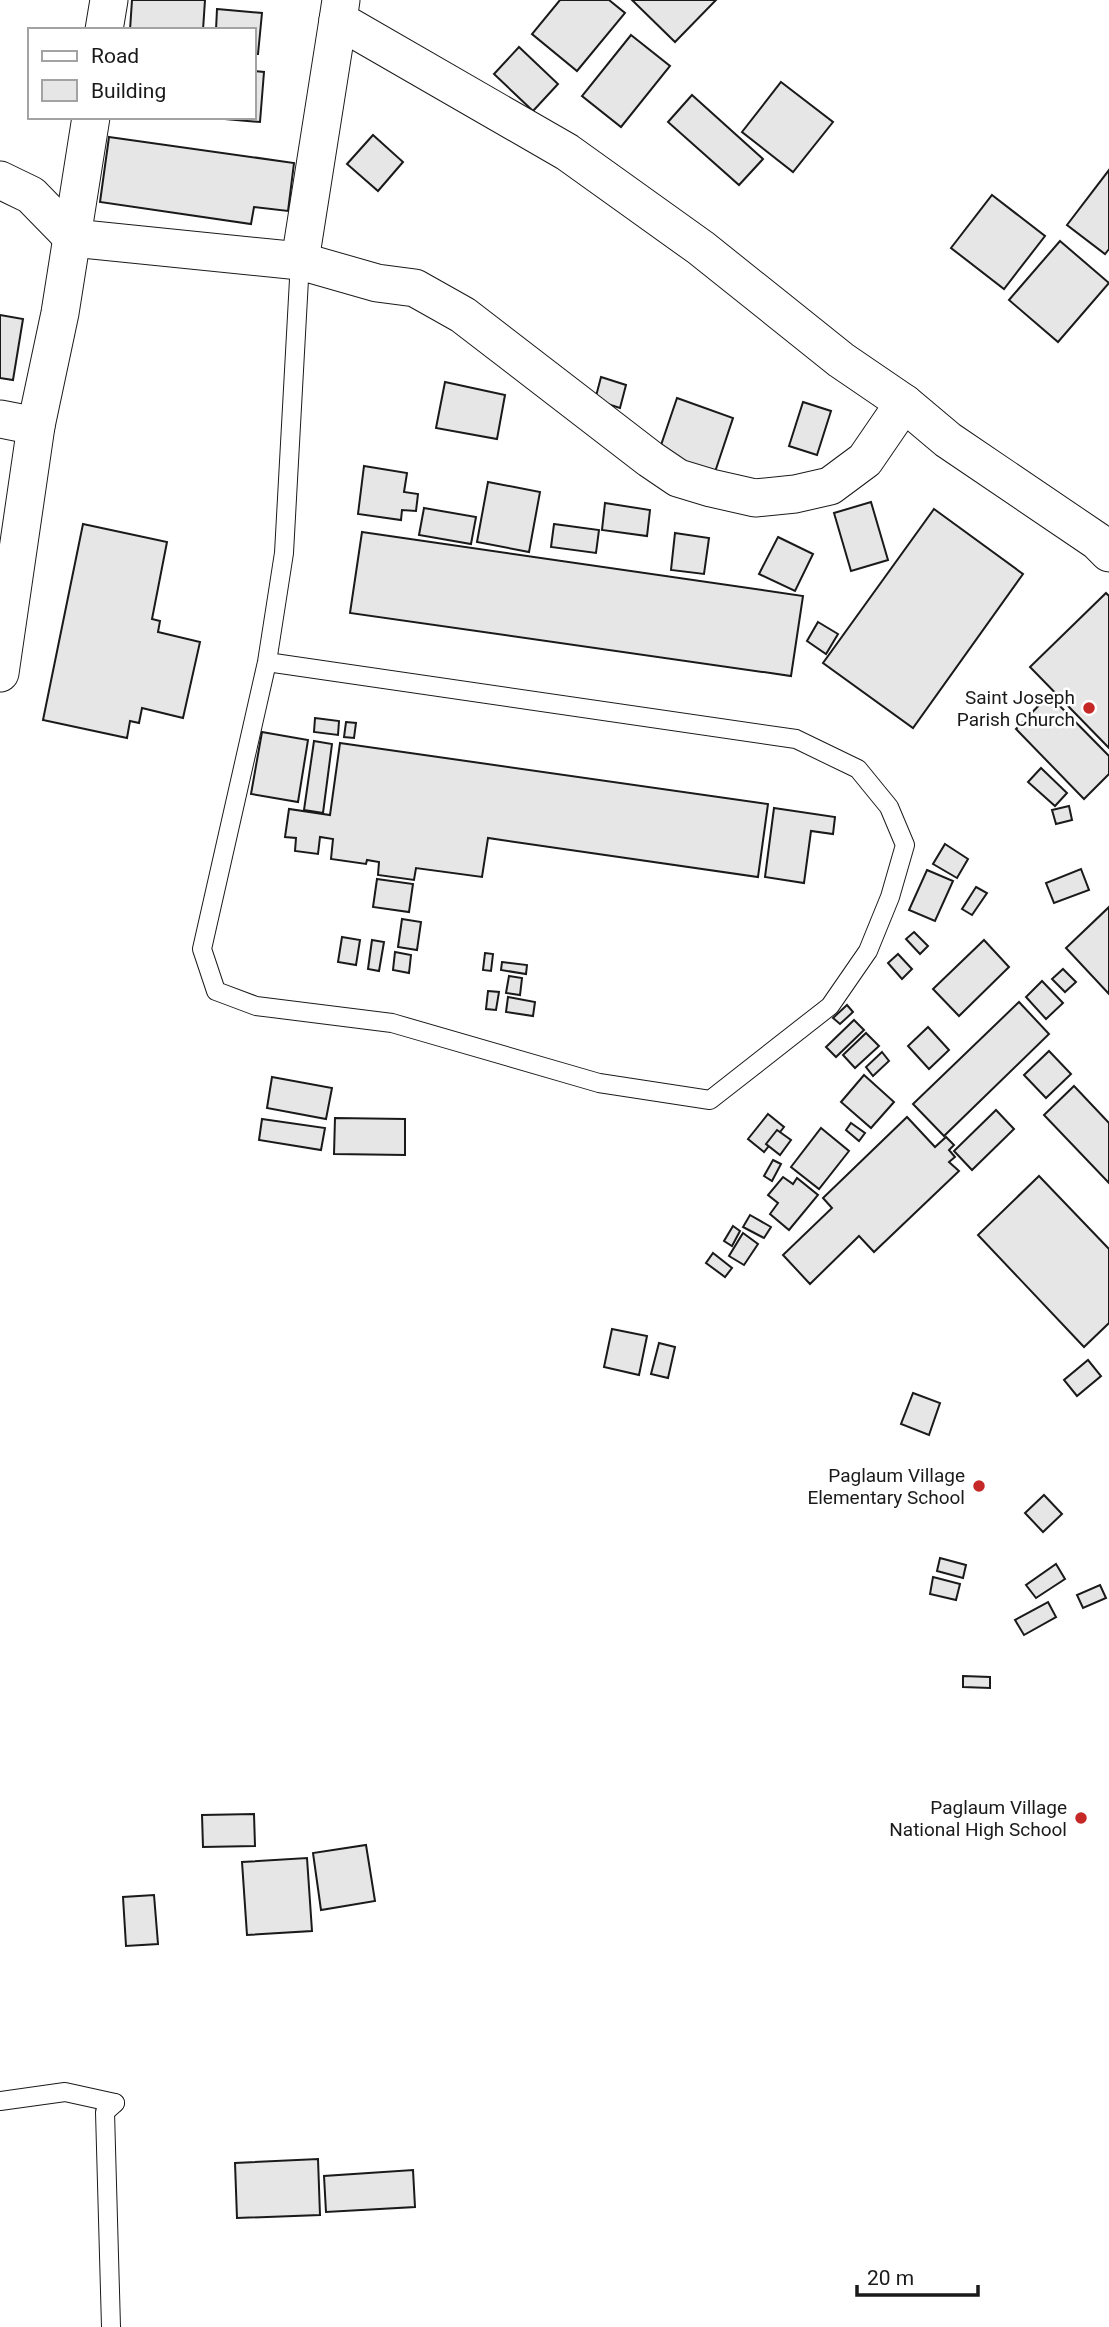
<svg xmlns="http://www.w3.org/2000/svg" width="1109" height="2327" font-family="Roboto,sans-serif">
  <rect width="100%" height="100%" fill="#fff"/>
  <g fill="#e6e6e6" stroke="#1a1a1a" stroke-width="2">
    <polygon points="132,0 205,0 203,30 130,30"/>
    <polygon points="560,0 609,0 625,13 577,71 532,34"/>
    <polygon points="632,0 716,0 675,42"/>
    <polygon points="217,9 262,13 258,54 254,54 254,30 216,30"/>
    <polygon points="631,35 670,66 621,127 582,96"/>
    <polygon points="519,47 558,84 533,111 494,74"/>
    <polygon points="254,71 264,72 260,122 213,118 254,117"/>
    <polygon points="781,82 833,122 793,172 742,132"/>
    <polygon points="692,95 763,159 739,185 668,122"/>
    <polygon points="373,135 403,162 378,191 347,164"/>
    <polygon points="109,137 294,163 288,211 254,207 251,224 100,202"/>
    <polygon points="1109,170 1109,249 1105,254 1067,225"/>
    <polygon points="992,195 1045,236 1004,289 951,248"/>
    <polygon points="1060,241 1109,283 1058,342 1009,300"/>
    <polygon points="0,315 23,319 13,380 0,378"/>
    <polygon points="601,377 626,385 620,408 595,400"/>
    <polygon points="445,382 505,395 497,439 436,428"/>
    <polygon points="677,398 733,418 714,475 658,454"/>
    <polygon points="803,402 831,411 817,455 789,446"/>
    <polygon points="364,466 407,473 404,492 418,494 416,511 402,510 401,520 358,514"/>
    <polygon points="488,482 540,492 529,552 477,542"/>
    <polygon points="871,502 888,560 851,571 834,513"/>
    <polygon points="605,503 650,510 647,536 602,530"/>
    <polygon points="424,508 476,517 471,544 419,535"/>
    <polygon points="934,509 1023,574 913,728 823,663"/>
    <polygon points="83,524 167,542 152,619 160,621 158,632 200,642 183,718 142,708 139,723 130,721 127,738 43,720"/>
    <polygon points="554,524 599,530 596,553 551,547"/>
    <polygon points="362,532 803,596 791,676 350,613"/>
    <polygon points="675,533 709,538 704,574 671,570"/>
    <polygon points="778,537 813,554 795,591 759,574"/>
    <polygon points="1106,593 1109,596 1109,748 1030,667"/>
    <polygon points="818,622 838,634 826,654 807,641"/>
    <polygon points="1049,695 1109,756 1109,774 1084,799 1016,729"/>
    <polygon points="315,718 339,721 338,735 314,732"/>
    <polygon points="346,722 356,723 354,738 344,737"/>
    <polygon points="262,732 308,740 298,802 251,794"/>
    <polygon points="314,741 332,744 323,813 304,810"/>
    <polygon points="340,743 768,804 758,877 488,838 482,877 416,868 414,880 378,875 379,862 367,860 366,864 331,859 333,839 320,837 318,854 295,851 296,838 285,837 289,809 330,815"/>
    <polygon points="1041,768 1067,793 1055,806 1028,782"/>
    <polygon points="1069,806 1072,820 1056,824 1052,810"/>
    <polygon points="774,808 835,817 833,834 811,831 804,883 765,877"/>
    <polygon points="945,844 968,859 957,878 933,864"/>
    <polygon points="1081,869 1089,890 1054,903 1046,883"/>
    <polygon points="927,870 953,881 935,921 909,910"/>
    <polygon points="377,879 413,884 409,912 373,907"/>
    <polygon points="976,887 987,893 972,915 962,909"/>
    <polygon points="1109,907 1109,994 1066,948"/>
    <polygon points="402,919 421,922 417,950 398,947"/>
    <polygon points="914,932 928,946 920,954 906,939"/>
    <polygon points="342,937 360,940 356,965 338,962"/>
    <polygon points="372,940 384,942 379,971 368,969"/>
    <polygon points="984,940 1009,967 959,1016 933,989"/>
    <polygon points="395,952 411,955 409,973 393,970"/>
    <polygon points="485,953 493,954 491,971 483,970"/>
    <polygon points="898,954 912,969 902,979 888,963"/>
    <polygon points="502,962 527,965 526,974 501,970"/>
    <polygon points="1063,969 1076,982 1065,992 1052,979"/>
    <polygon points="509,976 522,978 520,995 506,993"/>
    <polygon points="1042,981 1063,1003 1046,1019 1026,997"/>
    <polygon points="488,991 499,992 496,1010 486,1009"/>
    <polygon points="508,997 535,1002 533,1016 506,1012"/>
    <polygon points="1019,1002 1049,1034 944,1136 913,1104"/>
    <polygon points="847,1005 853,1012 840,1024 833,1018"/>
    <polygon points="854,1020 864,1030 836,1057 826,1047"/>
    <polygon points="928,1027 949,1050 929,1069 908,1046"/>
    <polygon points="866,1033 879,1046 855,1068 843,1055"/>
    <polygon points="1049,1051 1071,1074 1046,1098 1024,1075"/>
    <polygon points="882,1052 889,1061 873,1076 866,1067"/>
    <polygon points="864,1075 894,1102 871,1128 841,1102"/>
    <polygon points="272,1077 332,1088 326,1119 267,1108"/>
    <polygon points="1074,1086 1109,1123 1109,1183 1044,1115"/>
    <polygon points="996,1110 1014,1129 972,1170 954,1151"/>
    <polygon points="768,1114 784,1127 764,1152 748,1139"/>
    <polygon points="907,1117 935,1147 946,1137 954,1145 949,1150 955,1157 949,1162 959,1171 874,1252 859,1236 810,1284 783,1255 832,1208 823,1198"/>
    <polygon points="335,1118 405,1119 405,1155 334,1154"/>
    <polygon points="262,1119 325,1128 321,1150 259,1140"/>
    <polygon points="851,1123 865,1133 859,1141 846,1130"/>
    <polygon points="821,1128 849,1151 819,1189 791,1167"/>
    <polygon points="777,1130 791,1140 780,1155 766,1144"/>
    <polygon points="773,1160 781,1164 772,1181 764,1176"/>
    <polygon points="1039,1176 1109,1249 1109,1323 1084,1347 978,1235"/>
    <polygon points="783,1177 793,1184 797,1178 818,1195 789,1230 770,1214 778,1203 768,1195"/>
    <polygon points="750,1215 771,1227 764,1238 743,1227"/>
    <polygon points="733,1226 740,1231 732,1246 724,1241"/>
    <polygon points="743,1233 758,1244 744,1265 729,1256"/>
    <polygon points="713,1253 732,1268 725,1277 706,1263"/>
    <polygon points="612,1329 647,1336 639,1375 604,1367"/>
    <polygon points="659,1343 675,1347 668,1378 651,1374"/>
    <polygon points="1088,1360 1101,1376 1077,1396 1064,1380"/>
    <polygon points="913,1393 940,1403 929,1435 901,1424"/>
    <polygon points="1044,1495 1062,1514 1043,1532 1025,1513"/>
    <polygon points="940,1558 966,1565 963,1578 937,1571"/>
    <polygon points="1056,1564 1065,1579 1036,1598 1026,1585"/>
    <polygon points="933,1577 960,1584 956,1600 930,1594"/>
    <polygon points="1100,1585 1106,1598 1083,1608 1077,1595"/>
    <polygon points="1048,1602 1056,1617 1024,1635 1015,1620"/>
    <polygon points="963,1676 990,1677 990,1688 963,1687"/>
    <polygon points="254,1814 255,1846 203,1847 202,1815"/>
    <polygon points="366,1845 375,1901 321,1910 313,1853"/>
    <polygon points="307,1858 312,1931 247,1935 242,1862"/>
    <polygon points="154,1895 158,1944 126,1946 123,1897"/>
    <polygon points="318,2159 320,2215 237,2218 235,2163"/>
    <polygon points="413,2170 415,2207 326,2212 324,2176"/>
  </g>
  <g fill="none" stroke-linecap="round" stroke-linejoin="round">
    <g stroke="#1a1a1a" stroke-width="20">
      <g id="lane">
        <polyline points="267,662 796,739 858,769 889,807 905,845 890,897 868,951 830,1006 710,1100 599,1083 392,1023 256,1006 216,991 202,949 267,662 284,553 300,261"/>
        <polyline points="0,2101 65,2092 115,2103"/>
        <polyline points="111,2327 105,2112 115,2103"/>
      </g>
    </g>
    <g stroke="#1a1a1a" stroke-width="39">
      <g id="street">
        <polyline points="341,0 338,20 567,152 701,248 841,360 904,403 948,440 1097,541 1109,553"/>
        <polyline points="104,30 109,0"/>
        <polyline points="0,180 31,195 73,238 300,261 377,283 415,288 463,315 650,459 678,478 711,488 755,498 795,494 830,486 865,460 904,403"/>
        <polyline points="300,261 338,20"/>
        <polyline points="0,419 36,426"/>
        <polyline points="0,673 36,426 60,313 91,117"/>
      </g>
    </g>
    <use href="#lane" stroke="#fff" stroke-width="18"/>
    <use href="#street" stroke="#fff" stroke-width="37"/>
  </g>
  <g fill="#c62828" stroke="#fff" stroke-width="2.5">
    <circle cx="1089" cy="708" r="7"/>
    <circle cx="979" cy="1486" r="7"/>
    <circle cx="1081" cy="1818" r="7"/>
  </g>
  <g text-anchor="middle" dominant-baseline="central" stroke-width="5" stroke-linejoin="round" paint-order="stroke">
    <g font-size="19" fill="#1a1a1a" stroke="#fff" text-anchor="end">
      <text x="1075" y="697">Saint Joseph<tspan x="1075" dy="22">Parish Church</tspan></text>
      <text x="965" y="1475">Paglaum Village<tspan x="965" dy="22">Elementary School</tspan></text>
      <text x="1067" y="1807">Paglaum Village<tspan x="1067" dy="22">National High School</tspan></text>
    </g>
  </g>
  <rect x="28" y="28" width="228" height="91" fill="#ffffff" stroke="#a3a3a3" stroke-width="2"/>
  <rect x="42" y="51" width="35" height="10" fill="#ffffff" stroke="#a3a3a3" stroke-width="2"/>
  <text x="91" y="63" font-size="21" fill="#1a1a1a">Road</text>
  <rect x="42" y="80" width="35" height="21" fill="#e6e6e6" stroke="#a3a3a3" stroke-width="2"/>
  <text x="91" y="98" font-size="21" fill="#1a1a1a">Building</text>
  <path d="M857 2285v10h121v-10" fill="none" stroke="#1a1a1a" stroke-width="3.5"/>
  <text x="867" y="2285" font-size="21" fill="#1a1a1a" stroke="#ffffff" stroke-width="5" paint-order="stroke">20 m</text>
</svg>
